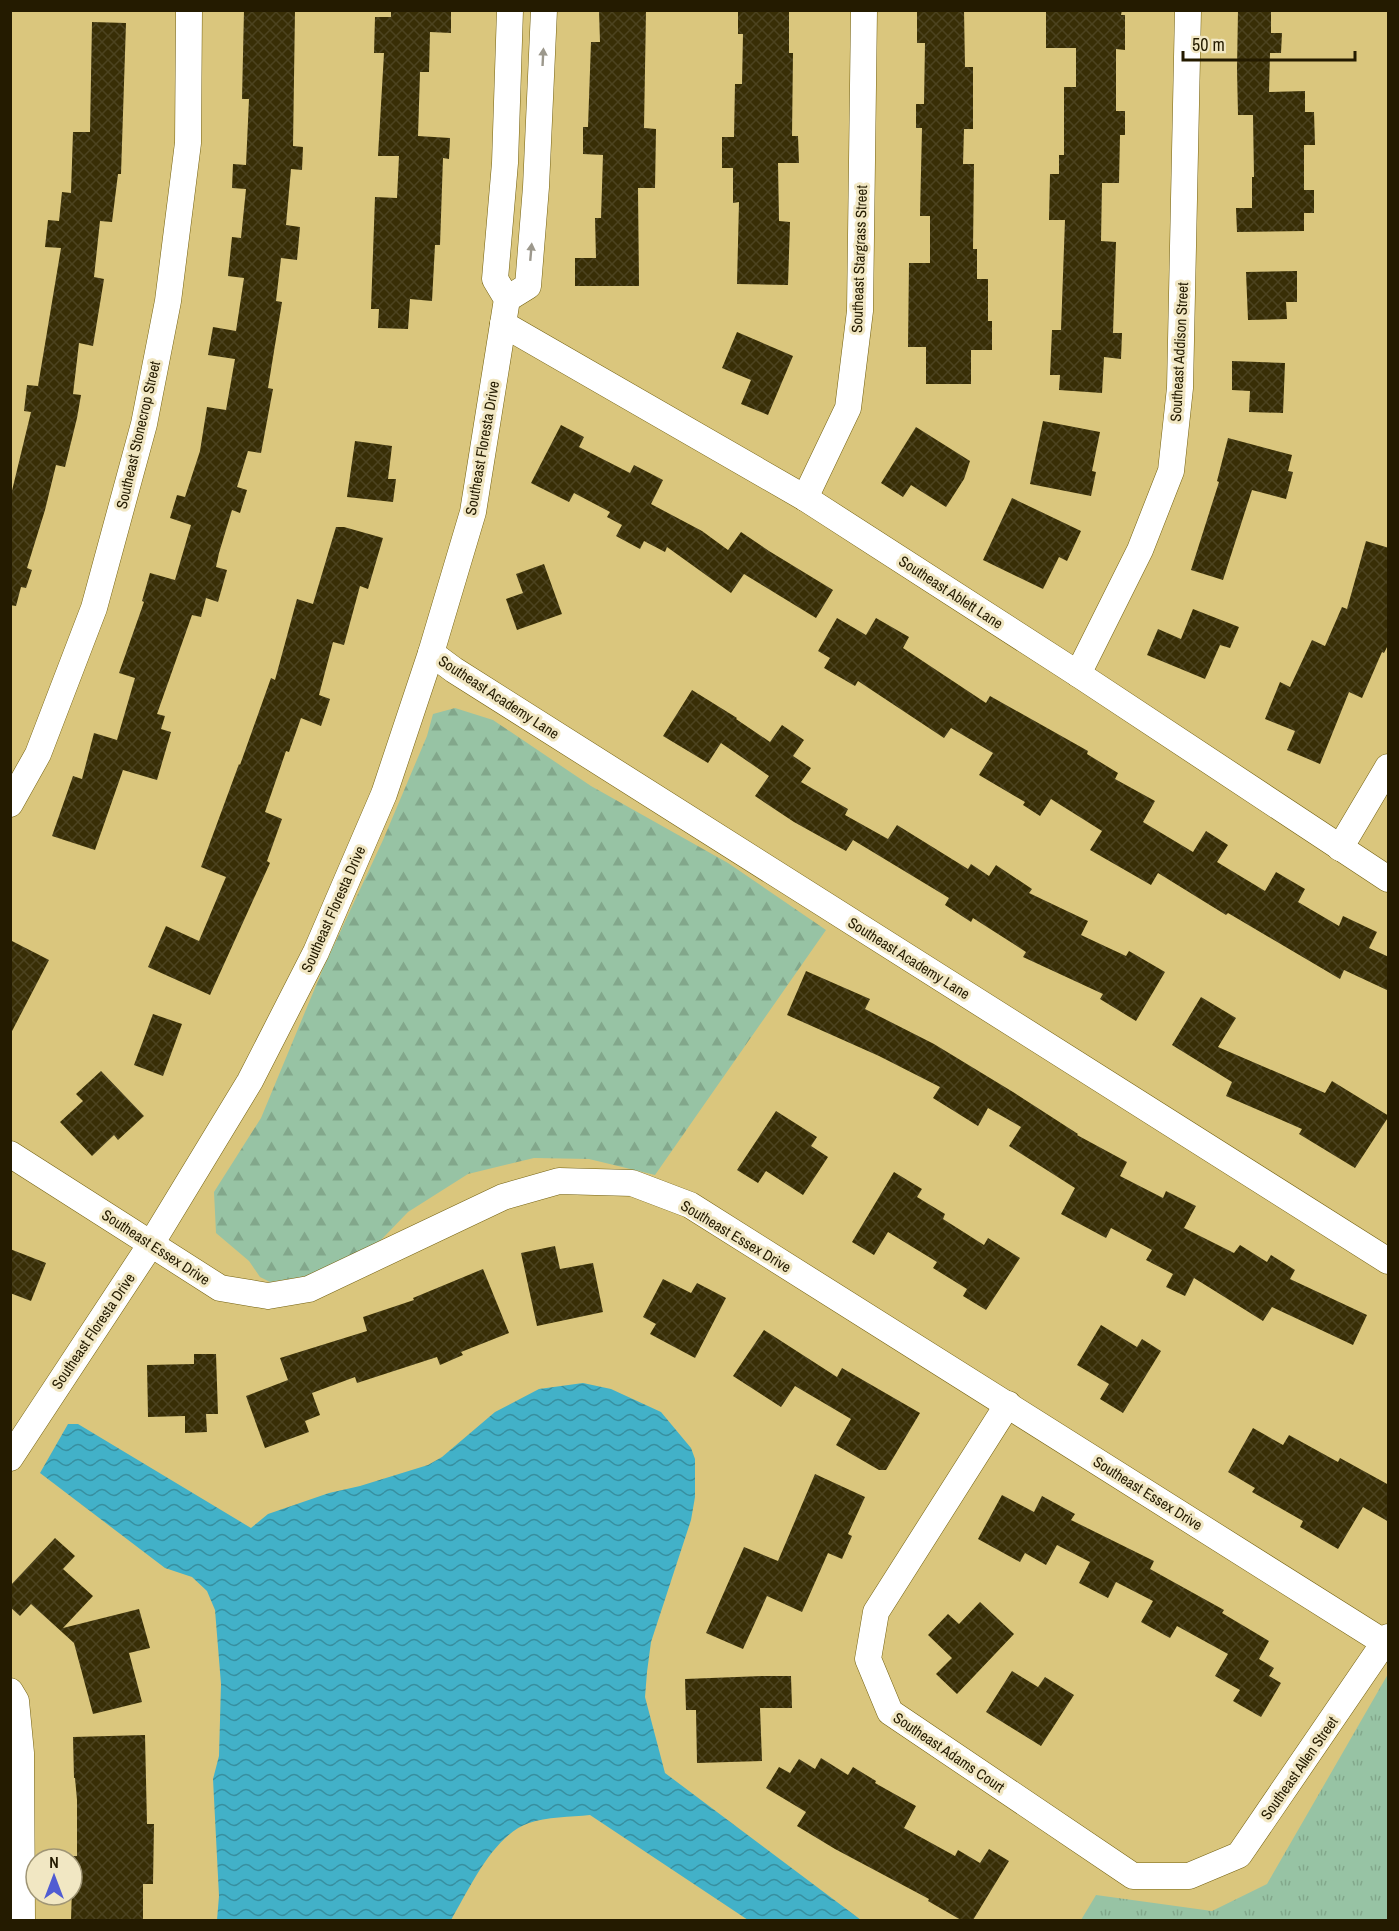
<svg xmlns="http://www.w3.org/2000/svg" width="1399" height="1931" font-family="'Archivo Narrow',sans-serif">
  <defs>
    <pattern id="forest-firs" width="22" height="20" patternUnits="userSpaceOnUse" patternTransform="scale(1.5)"><rect width="22" height="20" fill="#97c3a4"/><path d="M5 1l3.5 6h-7zM16 11l3.5 6h-7z" fill="#82a78b"/></pattern>
    <pattern id="park-tufts" width="24" height="20" patternUnits="userSpaceOnUse" patternTransform="scale(1.5)"><rect width="24" height="20" fill="#97c3a4"/><path d="M3 7l-1-3M5 7V3M7 7l1-3M15 17l-1-3M17 17v-4M19 17l1-3" fill="none" stroke="#82a78b"/></pattern>
    <pattern id="water-waves" width="16" height="10" patternUnits="userSpaceOnUse" patternTransform="scale(1.5)"><rect width="16" height="10" fill="#42b1c8"/><path d="M0 5q4-4 8 0t8 0" fill="none" stroke="#378fa0"/></pattern>
    <pattern id="building-cross-hatch" width="8" height="8" patternUnits="userSpaceOnUse" patternTransform="scale(1.5)"><rect width="8" height="8" fill="#382e06"/><path d="M0 0l8 8M0 8l8-8" fill="none" stroke="#4c4320"/></pattern>
  </defs>
  <rect width="100%" height="100%" fill="#dac67d"/>
  <polygon fill="url(#forest-firs)" points="455,708 493,720 591,786 728,863 826,930 655,1175 589,1159 534,1158 468,1174 408,1212 381,1240 372,1245 306,1276 270,1282 260,1277 249,1261 216,1233 214,1192 261,1118 322,971 383,840 427,736 433,714"/>
  <polygon fill="url(#park-tufts)" points="1388,1674 1388,1920 1081,1920 1096,1895 1212,1911 1267,1884"/>
  <path fill="url(#water-waves)" d="M583,1383L611,1389L661,1412L691,1448L695,1459V1497L691,1520L651,1642L647,1672L645,1697L665,1773L861,1920H748L590,1815C571,1817 546,1817 529,1823C493,1835 469,1890 451,1920H217L219,1896L213,1779L219,1756L221,1684L215,1610L207,1591L192,1577L165,1568L40,1473L68,1424H78L251,1528L268,1514L329,1493L360,1486L428,1465L442,1457L495,1412L539,1389Z"/>
  <g fill="url(#building-cross-hatch)">
    <polygon points="244,10 295,10 293,146 303,147 302,170 291,169 286,225 300,227 297,260 281,258 276,301 282,302 268,388 273,389 261,453 248,451 237,487 247,490 240,513 232,510 219,553 216,567 227,570 218,602 206,598 201,617 192,615 157,714 165,716 161,729 171,732 157,780 123,770 95,850 52,836 73,776 82,779 94,733 117,740 135,678 119,673 144,602 142,601 150,573 175,580 191,525 170,518 177,495 185,497 200,451 207,407 226,410 235,359 208,355 213,327 236,331 244,278 228,276 232,237 241,238 246,189 232,188 233,164 246,165 249,99 242,99"/>
    <polygon points="391,10 451,10 451,33 430,32 429,72 420,72 418,136 450,138 449,159 443,158 440,245 435,245 432,301 410,299 408,329 378,328 379,309 371,309 375,197 397,198 399,156 378,156 384,53 374,53 375,17 391,17"/>
    <polygon points="599,10 646,10 644,128 656,129 655,188 638,188 639,286 575,286 575,258 596,258 595,218 601,218 603,155 583,154 583,127 588,127 591,42 600,42"/>
    <polygon points="738,10 789,10 789,53 793,53 792,136 798,136 799,163 778,163 779,221 790,222 788,285 737,284 739,202 733,203 733,168 722,168 722,137 734,137 735,84 742,84 743,34 738,34"/>
    <polygon points="917,10 964,10 965,67 973,67 973,129 964,129 963,164 974,164 973,249 977,249 977,279 988,279 988,321 992,321 992,350 971,350 971,384 926,384 926,347 908,347 909,263 930,263 930,216 920,216 922,128 916,128 916,104 924,104 925,43 917,43"/>
    <polygon points="1046,10 1122,10 1121,15 1125,15 1125,50 1116,49 1116,111 1125,111 1125,135 1120,135 1119,183 1102,183 1101,241 1116,242 1113,333 1122,333 1121,359 1104,357 1102,393 1059,390 1060,375 1050,375 1052,330 1061,330 1065,220 1049,220 1050,174 1059,174 1059,155 1064,155 1064,87 1076,87 1076,48 1046,48"/>
    <polygon points="1238,10 1271,10 1271,33 1282,33 1281,53 1270,53 1269,92 1305,91 1305,112 1314,112 1315,145 1304,145 1304,190 1314,190 1314,213 1304,213 1304,231 1237,232 1236,208 1252,208 1252,177 1254,177 1253,115 1238,115 1237,69"/>
    <polygon points="92,22 126,23 121,174 118,174 112,222 100,221 94,277 104,279 93,346 79,343 73,394 81,395 77,418 65,467 56,465 45,510 27,568 32,570 26,588 21,587 16,606 10,605 10,499 31,412 24,411 27,385 38,386 61,248 45,247 48,220 59,221 62,192 71,193 73,132 90,132"/>
    <polygon points="1297,271 1297,302 1286,302 1287,319 1248,320 1246,272"/>
    <polygon points="737,332 793,356 768,415 741,404 751,380 722,368"/>
    <polygon points="1232,361 1285,363 1283,413 1249,412 1250,391 1232,390"/>
    <polygon points="1043,421 1100,432 1092,471 1096,472 1091,496 1030,484"/>
    <polygon points="561,425 584,437 579,447 630,473 634,465 663,480 651,504 702,531 728,550 741,532 769,551 833,590 816,618 744,574 731,593 667,547 665,552 644,541 640,549 616,536 622,525 607,517 610,512 574,493 569,502 531,483"/>
    <polygon points="916,427 970,461 964,479 946,507 911,485 903,497 881,483"/>
    <polygon points="1228,438 1292,455 1288,471 1293,472 1286,499 1252,490 1223,580 1191,570 1219,482 1217,481"/>
    <polygon points="355,441 392,446 388,479 396,479 393,502 347,497"/>
    <polygon points="1012,498 1081,531 1067,561 1059,557 1043,589 983,560"/>
    <polygon points="336,527 344,527 383,538 368,589 360,586 344,645 333,642 319,695 330,699 321,726 301,718 289,752 286,751 265,812 282,819 267,861 270,863 210,995 148,967 166,926 199,941 226,877 201,867 239,764 240,765 271,678 275,680 297,599 313,604"/>
    <polygon points="1366,541 1389,548 1389,643 1384,653 1382,652 1362,698 1349,692 1320,764 1287,750 1295,731 1265,719 1280,682 1290,687 1312,640 1325,646 1342,607 1347,609"/>
    <polygon points="544,564 562,614 517,630 506,599 523,593 516,574"/>
    <polygon points="1193,609 1239,627 1230,648 1220,645 1205,679 1147,655 1158,629 1181,639"/>
    <polygon points="837,618 866,635 876,618 909,637 903,648 986,703 990,696 1088,751 1087,754 1118,773 1115,779 1155,801 1143,822 1193,852 1206,831 1228,845 1217,862 1265,891 1276,872 1305,889 1298,902 1339,926 1343,916 1377,932 1369,948 1389,957 1389,991 1344,970 1340,979 1228,913 1226,915 1158,873 1151,885 1090,850 1102,831 1051,799 1040,816 1023,805 1025,802 979,775 993,753 951,728 944,738 858,681 855,686 824,668 830,658 818,651"/>
    <polygon points="692,690 737,718 736,719 770,742 782,725 804,740 793,756 811,768 801,782 848,809 845,815 888,839 897,825 968,869 971,864 989,876 996,865 1032,889 1029,893 1088,921 1081,935 1126,956 1129,951 1165,972 1136,1021 1100,999 1103,994 1023,957 1026,952 973,918 971,922 945,905 949,898 853,840 846,851 794,822 755,796 769,776 721,743 708,763 663,736"/>
    <polygon points="10,940 49,960 10,1035"/>
    <polygon points="806,971 870,999 865,1009 934,1044 1013,1092 1078,1134 1077,1135 1127,1162 1120,1176 1163,1198 1166,1191 1196,1206 1184,1228 1234,1253 1240,1245 1267,1262 1271,1255 1295,1270 1290,1279 1367,1315 1353,1345 1272,1307 1263,1321 1194,1278 1185,1296 1166,1287 1173,1274 1146,1260 1152,1250 1111,1228 1106,1238 1061,1214 1075,1188 1009,1146 1021,1127 988,1108 978,1126 933,1098 940,1087 879,1056 787,1015"/>
    <polygon points="1201,997 1236,1018 1218,1047 1325,1093 1332,1081 1389,1116 1355,1168 1299,1134 1302,1129 1226,1096 1232,1082 1172,1045"/>
    <polygon points="153,1014 182,1024 163,1076 134,1065"/>
    <polygon points="101,1071 144,1116 118,1140 114,1135 92,1156 60,1122 83,1101 76,1094"/>
    <polygon points="776,1111 817,1137 811,1146 828,1157 803,1195 766,1171 758,1183 737,1170"/>
    <polygon points="894,1172 922,1189 917,1197 945,1214 943,1219 984,1245 988,1238 1020,1258 986,1310 963,1296 967,1289 933,1268 937,1262 888,1232 874,1255 852,1242"/>
    <polygon points="555,1246 560,1269 593,1263 603,1312 537,1326 521,1253"/>
    <polygon points="10,1249 46,1263 31,1301 10,1293"/>
    <polygon points="483,1269 509,1333 461,1352 463,1355 440,1365 437,1357 357,1383 355,1377 312,1393 320,1415 305,1421 309,1432 265,1448 246,1396 288,1380 280,1358 367,1331 363,1317 414,1300 413,1298"/>
    <polygon points="663,1279 691,1293 697,1283 726,1298 695,1358 650,1334 656,1324 643,1317"/>
    <polygon points="1101,1325 1137,1347 1142,1339 1161,1351 1123,1413 1100,1399 1109,1384 1077,1365"/>
    <polygon points="764,1330 837,1377 842,1368 920,1413 886,1470 879,1470 836,1445 851,1419 795,1386 781,1407 733,1376"/>
    <polygon points="194,1354 216,1354 218,1414 206,1414 207,1432 185,1433 185,1416 148,1417 147,1365 194,1364"/>
    <polygon points="1253,1428 1283,1445 1289,1435 1338,1462 1340,1458 1389,1485 1389,1522 1363,1507 1338,1549 1300,1527 1303,1521 1252,1492 1255,1488 1228,1472"/>
    <polygon points="815,1474 865,1497 848,1534 852,1536 842,1559 828,1553 802,1612 767,1596 743,1649 706,1633 744,1547 778,1561"/>
    <polygon points="1002,1495 1034,1512 1042,1496 1075,1514 1071,1520 1154,1561 1150,1569 1224,1610 1222,1613 1269,1641 1259,1659 1274,1668 1269,1676 1281,1683 1261,1717 1233,1701 1240,1690 1215,1676 1228,1654 1177,1626 1170,1638 1141,1622 1153,1601 1116,1582 1108,1598 1079,1583 1090,1562 1057,1545 1046,1565 1025,1553 1020,1562 978,1539"/>
    <polygon points="55,1538 75,1556 63,1569 93,1596 63,1628 139,1609 150,1648 129,1653 142,1702 93,1714 74,1643 31,1604 20,1616 10,1607 10,1586"/>
    <polygon points="980,1602 1014,1634 957,1694 936,1674 952,1658 928,1635 948,1614 959,1624"/>
    <polygon points="1012,1671 1038,1687 1045,1677 1074,1695 1041,1746 986,1712"/>
    <polygon points="762,1676 791,1676 792,1708 760,1708 762,1761 697,1763 696,1710 686,1710 685,1679"/>
    <polygon points="145,1735 147,1824 154,1824 153,1884 143,1884 143,1920 71,1920 73,1856 77,1856 77,1800 75,1778 74,1778 73,1737"/>
    <polygon points="821,1758 848,1775 853,1767 876,1781 875,1783 916,1806 904,1828 955,1856 958,1850 980,1863 989,1849 1009,1861 973,1920 961,1920 928,1901 929,1899 835,1849 797,1826 806,1812 766,1788 779,1767 790,1773 799,1759 815,1769"/>
  </g>
  <g fill="none" stroke-linecap="round" stroke-linejoin="round">
    <g stroke="#73600f" stroke-width="27">
      <g id="minor">
        <polyline points="507,299 528,286 536,187 544,10"/>
        <polyline points="503,324 805,498 1078,674 1388,879"/>
        <polyline points="805,498 848,408 860,311 864,10"/>
        <polyline points="431,653 454,670 1388,1261"/>
        <polyline points="1078,674 1140,550 1171,471 1180,388 1188,10"/>
        <polyline points="10,804 38,754 94,608 144,424 168,301 188,143 189,10"/>
        <polyline points="1340,848 1388,767"/>
        <polyline points="10,1154 220,1288 268,1296 309,1289 503,1197 559,1181 632,1183 690,1205 1385,1643"/>
        <polyline points="1008,1404 876,1612 868,1659 890,1712 1133,1876 1189,1876 1239,1855 1388,1637"/>
        <polyline points="10,1458 151,1244 250,1081 316,952 384,794 431,653 473,512 507,299 495,279 505,163 510,10"/>
        <polyline points="10,1691 16,1701 21,1753 22,1920"/>
      </g>
    </g>
    <use href="#minor" stroke="#fff" stroke-width="26"/>
  </g>
  <defs><path id="oneway-solid" d="M-6-.8H1V-3.2L6.5 0L1 3.2V.8H-6Z" transform="scale(1.5)"/></defs>
  <g fill="#9c988c">
    <use href="#oneway-solid" transform="translate(543 57) rotate(-87)"/>
    <use href="#oneway-solid" transform="translate(531 252) rotate(-85)"/>
  </g>
  <g text-anchor="middle" dominant-baseline="central" stroke-width="6" stroke-linejoin="round" paint-order="stroke">
    <g font-size="15" fill="#241b00" stroke="#f1e7c3">
      <text transform="translate(859 259) rotate(-88)">Southeast Stargrass Street</text>
      <text transform="translate(1179 352) rotate(-87)">Southeast Addison Street</text>
      <text transform="translate(138 435) rotate(-77)">Southeast Stonecrop Street</text>
      <text transform="translate(482 448) rotate(-80)">Southeast Floresta Drive</text>
      <text transform="translate(951 592) rotate(33)">Southeast Ablett Lane</text>
      <text transform="translate(499 697) rotate(33)">Southeast Academy Lane</text>
      <text transform="translate(333 909) rotate(-66)">Southeast Floresta Drive</text>
      <text transform="translate(909 958) rotate(32)">Southeast Academy Lane</text>
      <text transform="translate(736 1236) rotate(31)">Southeast Essex Drive</text>
      <text transform="translate(156 1247) rotate(33)">Southeast Essex Drive</text>
      <text transform="translate(93 1331) rotate(-56)">Southeast Floresta Drive</text>
      <text transform="translate(1148 1493) rotate(32)">Southeast Essex Drive</text>
      <text transform="translate(949 1752) rotate(34)">Southeast Adams Court</text>
      <text transform="translate(1299 1768) rotate(-55)">Southeast Allen Street</text>
    </g>
  </g>
  <rect width="1399" height="1931" fill="none" stroke="#241b00" stroke-width="24"/>
  <g transform="translate(54 1877)"><circle r="28" fill="#f1e7c3" stroke="#9f9575" stroke-width="1.5"/>
  <path d="M0-4.5L10 22L0 15L-10 22Z" fill="#505cd2"/>
  <text y="-9" font-size="16" font-weight="bold" text-anchor="middle" fill="#241b00">N</text>
  </g>
  <path d="M1183 51v9h172v-9" fill="none" stroke="#241b00" stroke-width="3"/>
  <text x="1192" y="51" font-size="18" fill="#241b00" stroke="#f1e7c3" stroke-width="4.5" paint-order="stroke">50 m</text>
</svg>
